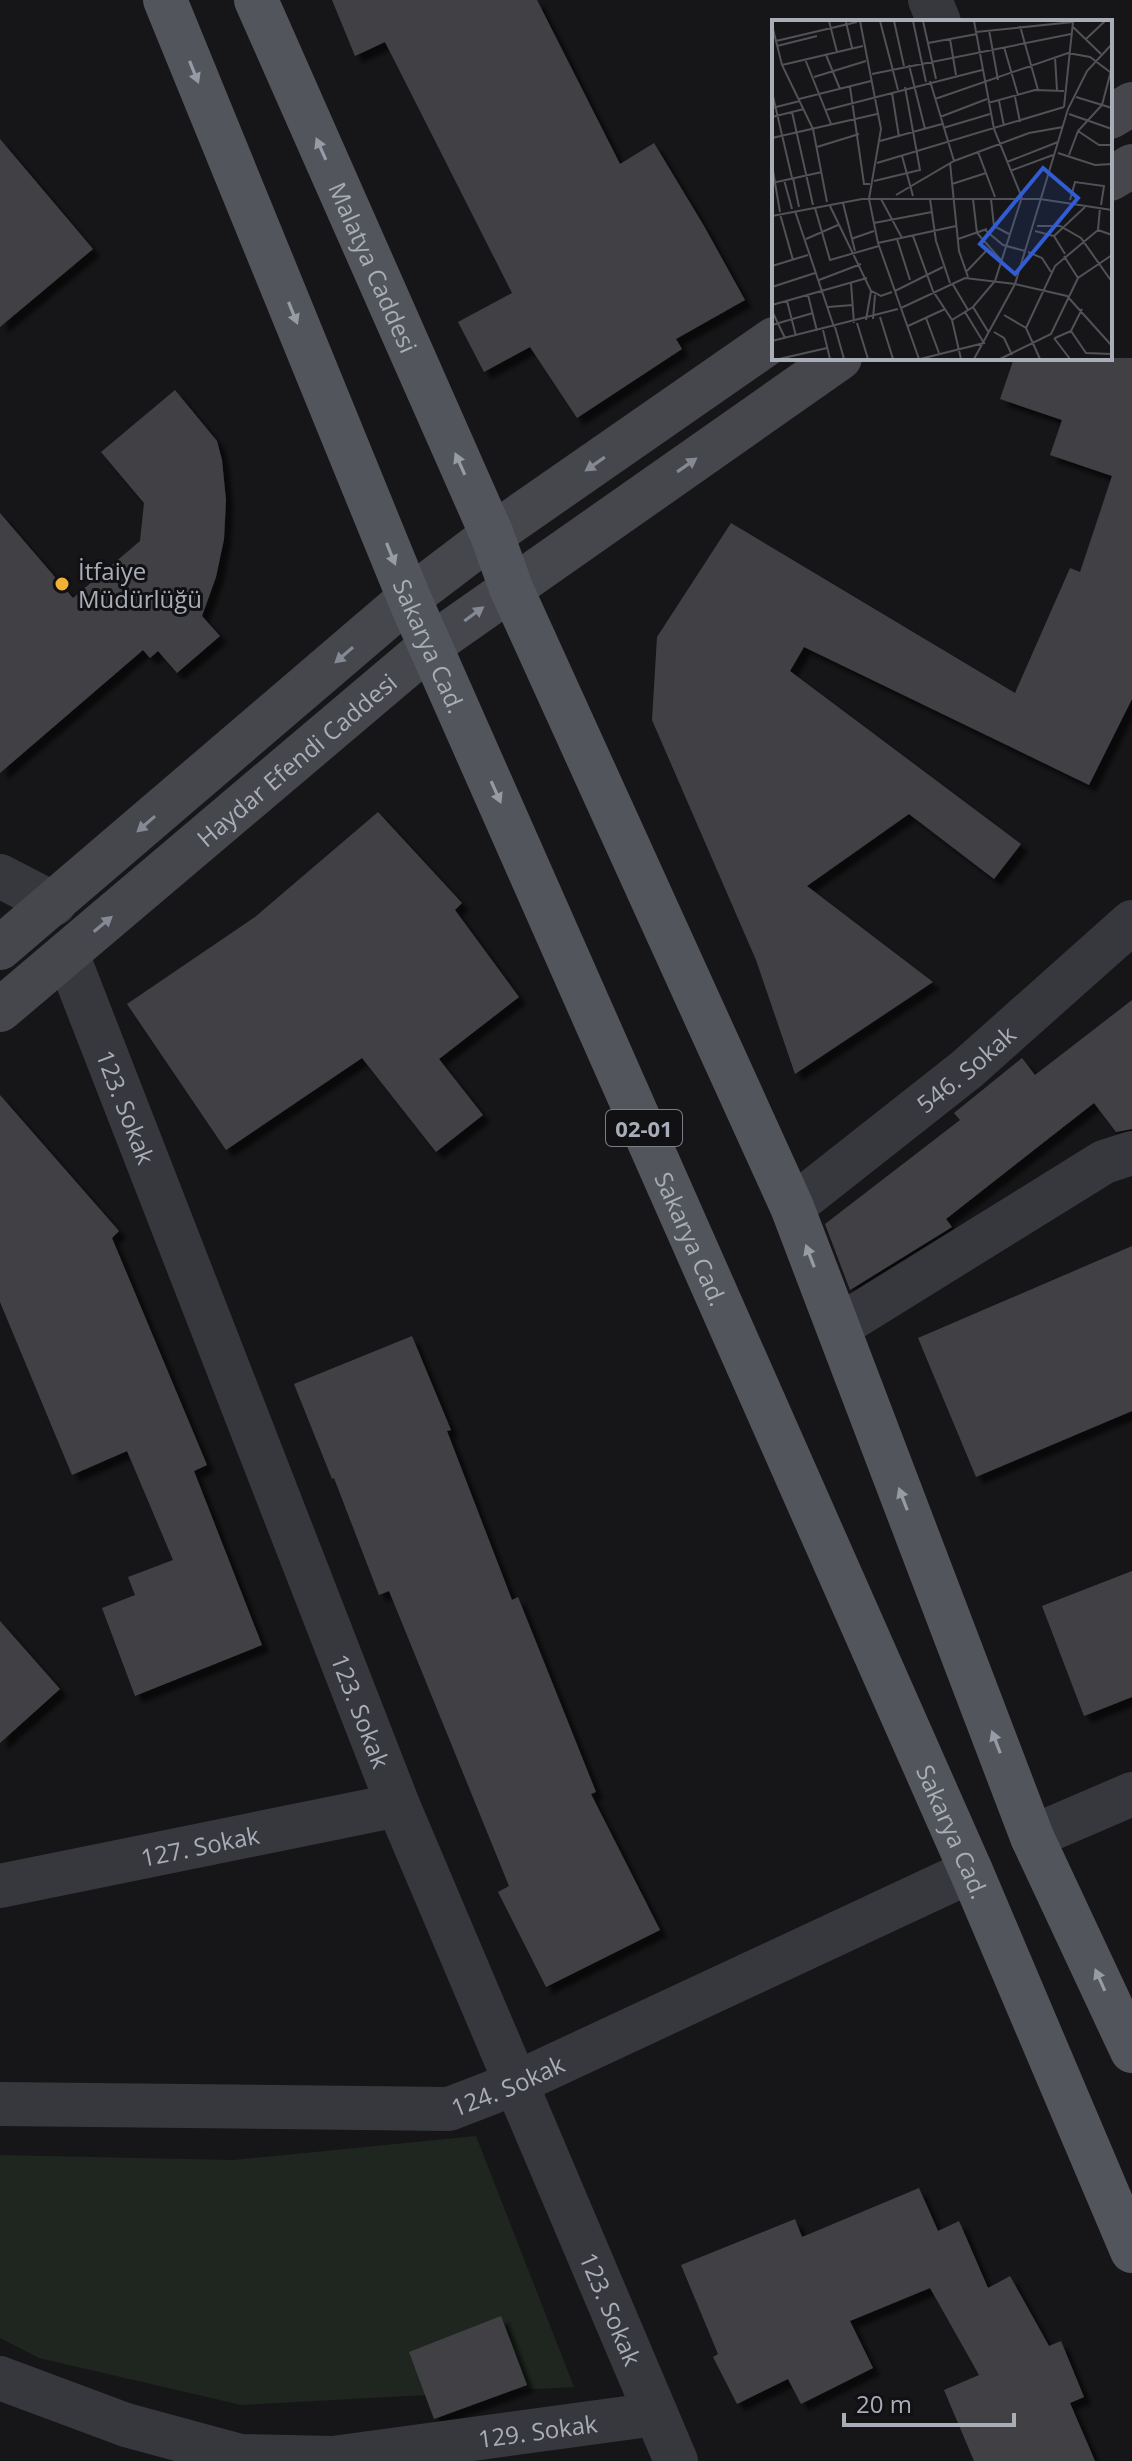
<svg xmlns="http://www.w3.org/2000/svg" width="1132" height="2461" font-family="'Open Sans',sans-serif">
  <defs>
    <filter id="shadow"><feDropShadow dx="7" dy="7" stdDeviation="2" flood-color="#0009"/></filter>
  </defs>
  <rect width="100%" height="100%" fill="#161618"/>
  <polygon fill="#1e261f" points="476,2136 574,2387 241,2405 39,2358 0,2338 0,2155 233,2160"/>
  <g fill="#404145" filter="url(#shadow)">
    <polygon points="332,0 537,0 620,164 654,143 704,226 745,300 676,339 682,349 577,418 530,347 484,372 458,322 512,293 385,42 355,56"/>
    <polygon points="0,139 93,249 0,327"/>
    <polygon points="1014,358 1132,358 1132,699 1089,785 804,647 790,671 1021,844 994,879 909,814 807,886 933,982 795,1074 756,960 652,720 657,637 731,523 1015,693 1070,568 1080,572 1112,476 1050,455 1062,420 1000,399"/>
    <polygon points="175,390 217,441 222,460 226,500 224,539 216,577 202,616 220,636 177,673 158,651 150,658 143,650 0,773 0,513 73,598 140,541 144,503 101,452"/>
    <polygon points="378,812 462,903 455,910 519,997 439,1059 483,1115 436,1152 362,1058 226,1150 127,1004 255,917"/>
    <polygon points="1132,1000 1132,1129 1116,1132 1094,1103 946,1219 952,1227 850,1290 825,1224 960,1120 954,1113 1022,1058 1035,1075"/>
    <polygon points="0,1095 119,1231 112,1238 207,1465 194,1471 262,1645 135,1696 102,1608 135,1595 128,1577 173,1560 127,1451 72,1475 0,1302"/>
    <polygon points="1132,1246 1132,1411 976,1477 918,1338"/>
    <polygon points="412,1336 451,1430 447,1431 512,1600 518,1597 596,1792 591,1794 660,1930 546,1987 498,1892 509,1886 389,1591 379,1595 334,1478 332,1479 294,1384"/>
    <polygon points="1132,1571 1132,1697 1084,1716 1042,1606"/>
    <polygon points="0,1621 60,1689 0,1743"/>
    <polygon points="919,2188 938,2231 959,2221 988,2288 1010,2276 1049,2346 1061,2341 1084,2397 1070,2403 1095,2461 974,2461 944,2390 979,2375 930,2288 850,2321 873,2368 801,2404 788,2379 737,2404 713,2357 718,2354 681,2265 795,2219 802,2237"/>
    <polygon points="501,2316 527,2385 434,2419 409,2352"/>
  </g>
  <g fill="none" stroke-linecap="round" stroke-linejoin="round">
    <g stroke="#37383d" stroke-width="44">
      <polyline points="930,0 939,22"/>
      <path id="s1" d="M67,954L398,1805L676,2461"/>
      <path id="s2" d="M792,1207L967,1069L1132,922"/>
      <polyline points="838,1327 1104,1162 1132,1153"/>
      <polyline points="1032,1837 1132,1794"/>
      <path id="s3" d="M0,1886L398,1805"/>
      <path id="s4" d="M0,2104L449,2109L514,2084L971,1871"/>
      <path id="s5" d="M0,2378L126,2425L240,2456L333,2458L656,2414"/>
    </g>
    <polyline stroke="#37383d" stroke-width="44" points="0,876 54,904"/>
    <g stroke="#45474d" stroke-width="44">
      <polyline points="1110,117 1132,104"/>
      <polyline points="1110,179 1132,166"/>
      <polyline points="0,948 409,598 492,535 774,339"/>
      <path id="s6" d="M0,1010L431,645L840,358"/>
    </g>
    <g stroke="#53555c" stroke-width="44">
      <path id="s7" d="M165,0L409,598L971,1871L1132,2251"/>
      <path id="s8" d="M256,0L492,535L511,588L792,1207L1032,1837L1132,2051"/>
    </g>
  </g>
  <defs><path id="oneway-solid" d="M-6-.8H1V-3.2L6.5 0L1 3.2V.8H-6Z" transform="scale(2)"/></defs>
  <g fill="#979ba6">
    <use href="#oneway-solid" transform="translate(194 72) rotate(68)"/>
    <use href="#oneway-solid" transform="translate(321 149) rotate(-114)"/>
    <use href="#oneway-solid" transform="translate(293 313) rotate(68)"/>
    <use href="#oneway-solid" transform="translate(460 464) rotate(-114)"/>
    <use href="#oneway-solid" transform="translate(391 554) rotate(68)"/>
    <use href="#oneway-solid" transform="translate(496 792) rotate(66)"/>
    <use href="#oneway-solid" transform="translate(810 1256) rotate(-111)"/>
    <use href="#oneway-solid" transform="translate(903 1499) rotate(-111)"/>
    <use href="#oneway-solid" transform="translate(996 1742) rotate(-111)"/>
    <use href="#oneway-solid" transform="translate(1100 1980) rotate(-114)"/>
  </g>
  <g fill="#858993">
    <use href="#oneway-solid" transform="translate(595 464) rotate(145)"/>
    <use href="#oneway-solid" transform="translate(687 465) rotate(-35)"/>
    <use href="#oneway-solid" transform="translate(474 614) rotate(-36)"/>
    <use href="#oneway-solid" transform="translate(344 655) rotate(139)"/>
    <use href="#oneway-solid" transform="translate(146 824) rotate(139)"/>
    <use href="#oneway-solid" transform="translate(103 924) rotate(-40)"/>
  </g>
  <circle fill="#f2b134" stroke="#111113" stroke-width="3" cx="62" cy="584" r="8"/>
  <g text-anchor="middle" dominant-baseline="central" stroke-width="6" stroke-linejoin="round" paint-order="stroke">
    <rect fill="#111113" stroke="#7b7e86" stroke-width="2" x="606" y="1110" width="76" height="36" rx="6"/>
    <g font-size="22" font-weight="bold" fill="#a8adb8">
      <text x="644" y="1128">02-01</text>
    </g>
    <g font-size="24" fill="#a8adb8" stroke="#111113">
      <text stroke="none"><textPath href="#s8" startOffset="292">Malatya Caddesi</textPath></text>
      <text stroke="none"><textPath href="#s7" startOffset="698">Sakarya Cad.</textPath></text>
      <text stroke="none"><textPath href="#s6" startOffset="388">Haydar Efendi Caddesi</textPath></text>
      <text stroke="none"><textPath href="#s2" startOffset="222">546. Sokak</textPath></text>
      <text stroke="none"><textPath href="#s1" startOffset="164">123. Sokak</textPath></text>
      <text stroke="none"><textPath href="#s7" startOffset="1346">Sakarya Cad.</textPath></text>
      <text stroke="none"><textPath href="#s1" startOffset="812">123. Sokak</textPath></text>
      <text stroke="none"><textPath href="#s7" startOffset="1994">Sakarya Cad.</textPath></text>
      <text stroke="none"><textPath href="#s3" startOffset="204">127. Sokak</textPath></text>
      <text stroke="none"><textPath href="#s4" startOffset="512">124. Sokak</textPath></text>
      <text stroke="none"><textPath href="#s1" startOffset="1460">123. Sokak</textPath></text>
      <text stroke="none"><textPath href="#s5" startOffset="552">129. Sokak</textPath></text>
    </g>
    <g font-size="24" fill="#a8adb8" stroke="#111113" text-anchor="start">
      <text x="78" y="570">İtfaiye<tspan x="78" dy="28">Müdürlüğü</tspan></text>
    </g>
  </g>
  <g transform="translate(772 20)">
    <rect width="340" height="340" fill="#161618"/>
    <path fill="none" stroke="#505258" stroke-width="2" d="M57,1L65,32M88,1L109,109L97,179L106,223L147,339M108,1L126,70M122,1L132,46M141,1L154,62M151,1L164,59M202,1L222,109L250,178M74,2L80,28M0,5L10,45L41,109L55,182M248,6L266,70M301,7L329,34M217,10L226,60M204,12L301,2M178,19L184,55M314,19L333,1M4,21L85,2M156,23L205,14M5,26L45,16M232,27L246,75M54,35L68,69M283,37L285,70M33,39L59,104M10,45L91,26M137,45L153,109M100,54L299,14M42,57L94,41M158,61L182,141M78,67L92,164H98M0,72L20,158M120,73L127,117M243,77L248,102M304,77L340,88M27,79L99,61M163,79L296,33L318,37L338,52M227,81L232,106M216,83L263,70L292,71M292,87L301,2M0,88L28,81M54,90L210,50M20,92L41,185M297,94L340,109M0,97L32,89M168,97L215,79M171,108L218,94M306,111L327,125H340M0,118L105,94M108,121L170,104M45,127L87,114M206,132L223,177M286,133L323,145L340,144M297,135L306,111L330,85L339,51M130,136L141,176M235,142L286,122M105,143L292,87M178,143L187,231L196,257M0,145L8,192M238,151L281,135M21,158L27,187M12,160L20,189M102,161L148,150L133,67M0,163L50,152M180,164L214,153M124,175L182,141L257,113L291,107M109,179L130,218M158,179L164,221L178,263M201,179L205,213L229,240M219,179L222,206L237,214M298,180L303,162L332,166L329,185M71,183L83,231M58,186L99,271L109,276L120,272M43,188L58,240L107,226M328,188L326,210L340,215M23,191L62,307M8,194L21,240M0,196L90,179H268L340,190M102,203L160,192M265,206H288L309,218L340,262M213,210L231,225L253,231M263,211L282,216L293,234M141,216L161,271L180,300L189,339M282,216L313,187M34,219L66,205M79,219L102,211M125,219L138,260M186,219L215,209M106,223L184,206M256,232L270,238L279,252M292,236L306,258M0,246L36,235M195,251L215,230M47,260L89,244M79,263L82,303M180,263L196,290M0,267L43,253M123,271L171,247M36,275L45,311M15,281L24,316M0,285L95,258M56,287L81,285M201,287L217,313M129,288L193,258L243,264L295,276L340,326M0,291L13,318M232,295L254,308L268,339M108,297L121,339M154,298L167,333M101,299L103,275M94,300L99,271M180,300L201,287L223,261L249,180M85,303L96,339M0,305L41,293M136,306L173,289M63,307L72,339M254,308L283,246L326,210M51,310L58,339M299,311L314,333L340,334M222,312L232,318L240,335M282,318L298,339M283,318L299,311L310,289M0,321L126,289M7,339L55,328M148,339L212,323L193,292M202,339L243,264L296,89L315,51L340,24M228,339L279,314L306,258L340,235"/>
    <path fill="#325cd3" fill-opacity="0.15" stroke="#325cd3" stroke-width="4" d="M271,148L306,178L243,254L208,224Z"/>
    <rect width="340" height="340" fill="none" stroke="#a8adb8" stroke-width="4"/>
  </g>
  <path d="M844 2413v12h170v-12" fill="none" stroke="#a8adb8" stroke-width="4"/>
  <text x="856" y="2413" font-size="24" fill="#a8adb8" stroke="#111113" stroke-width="6" paint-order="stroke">20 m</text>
</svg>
